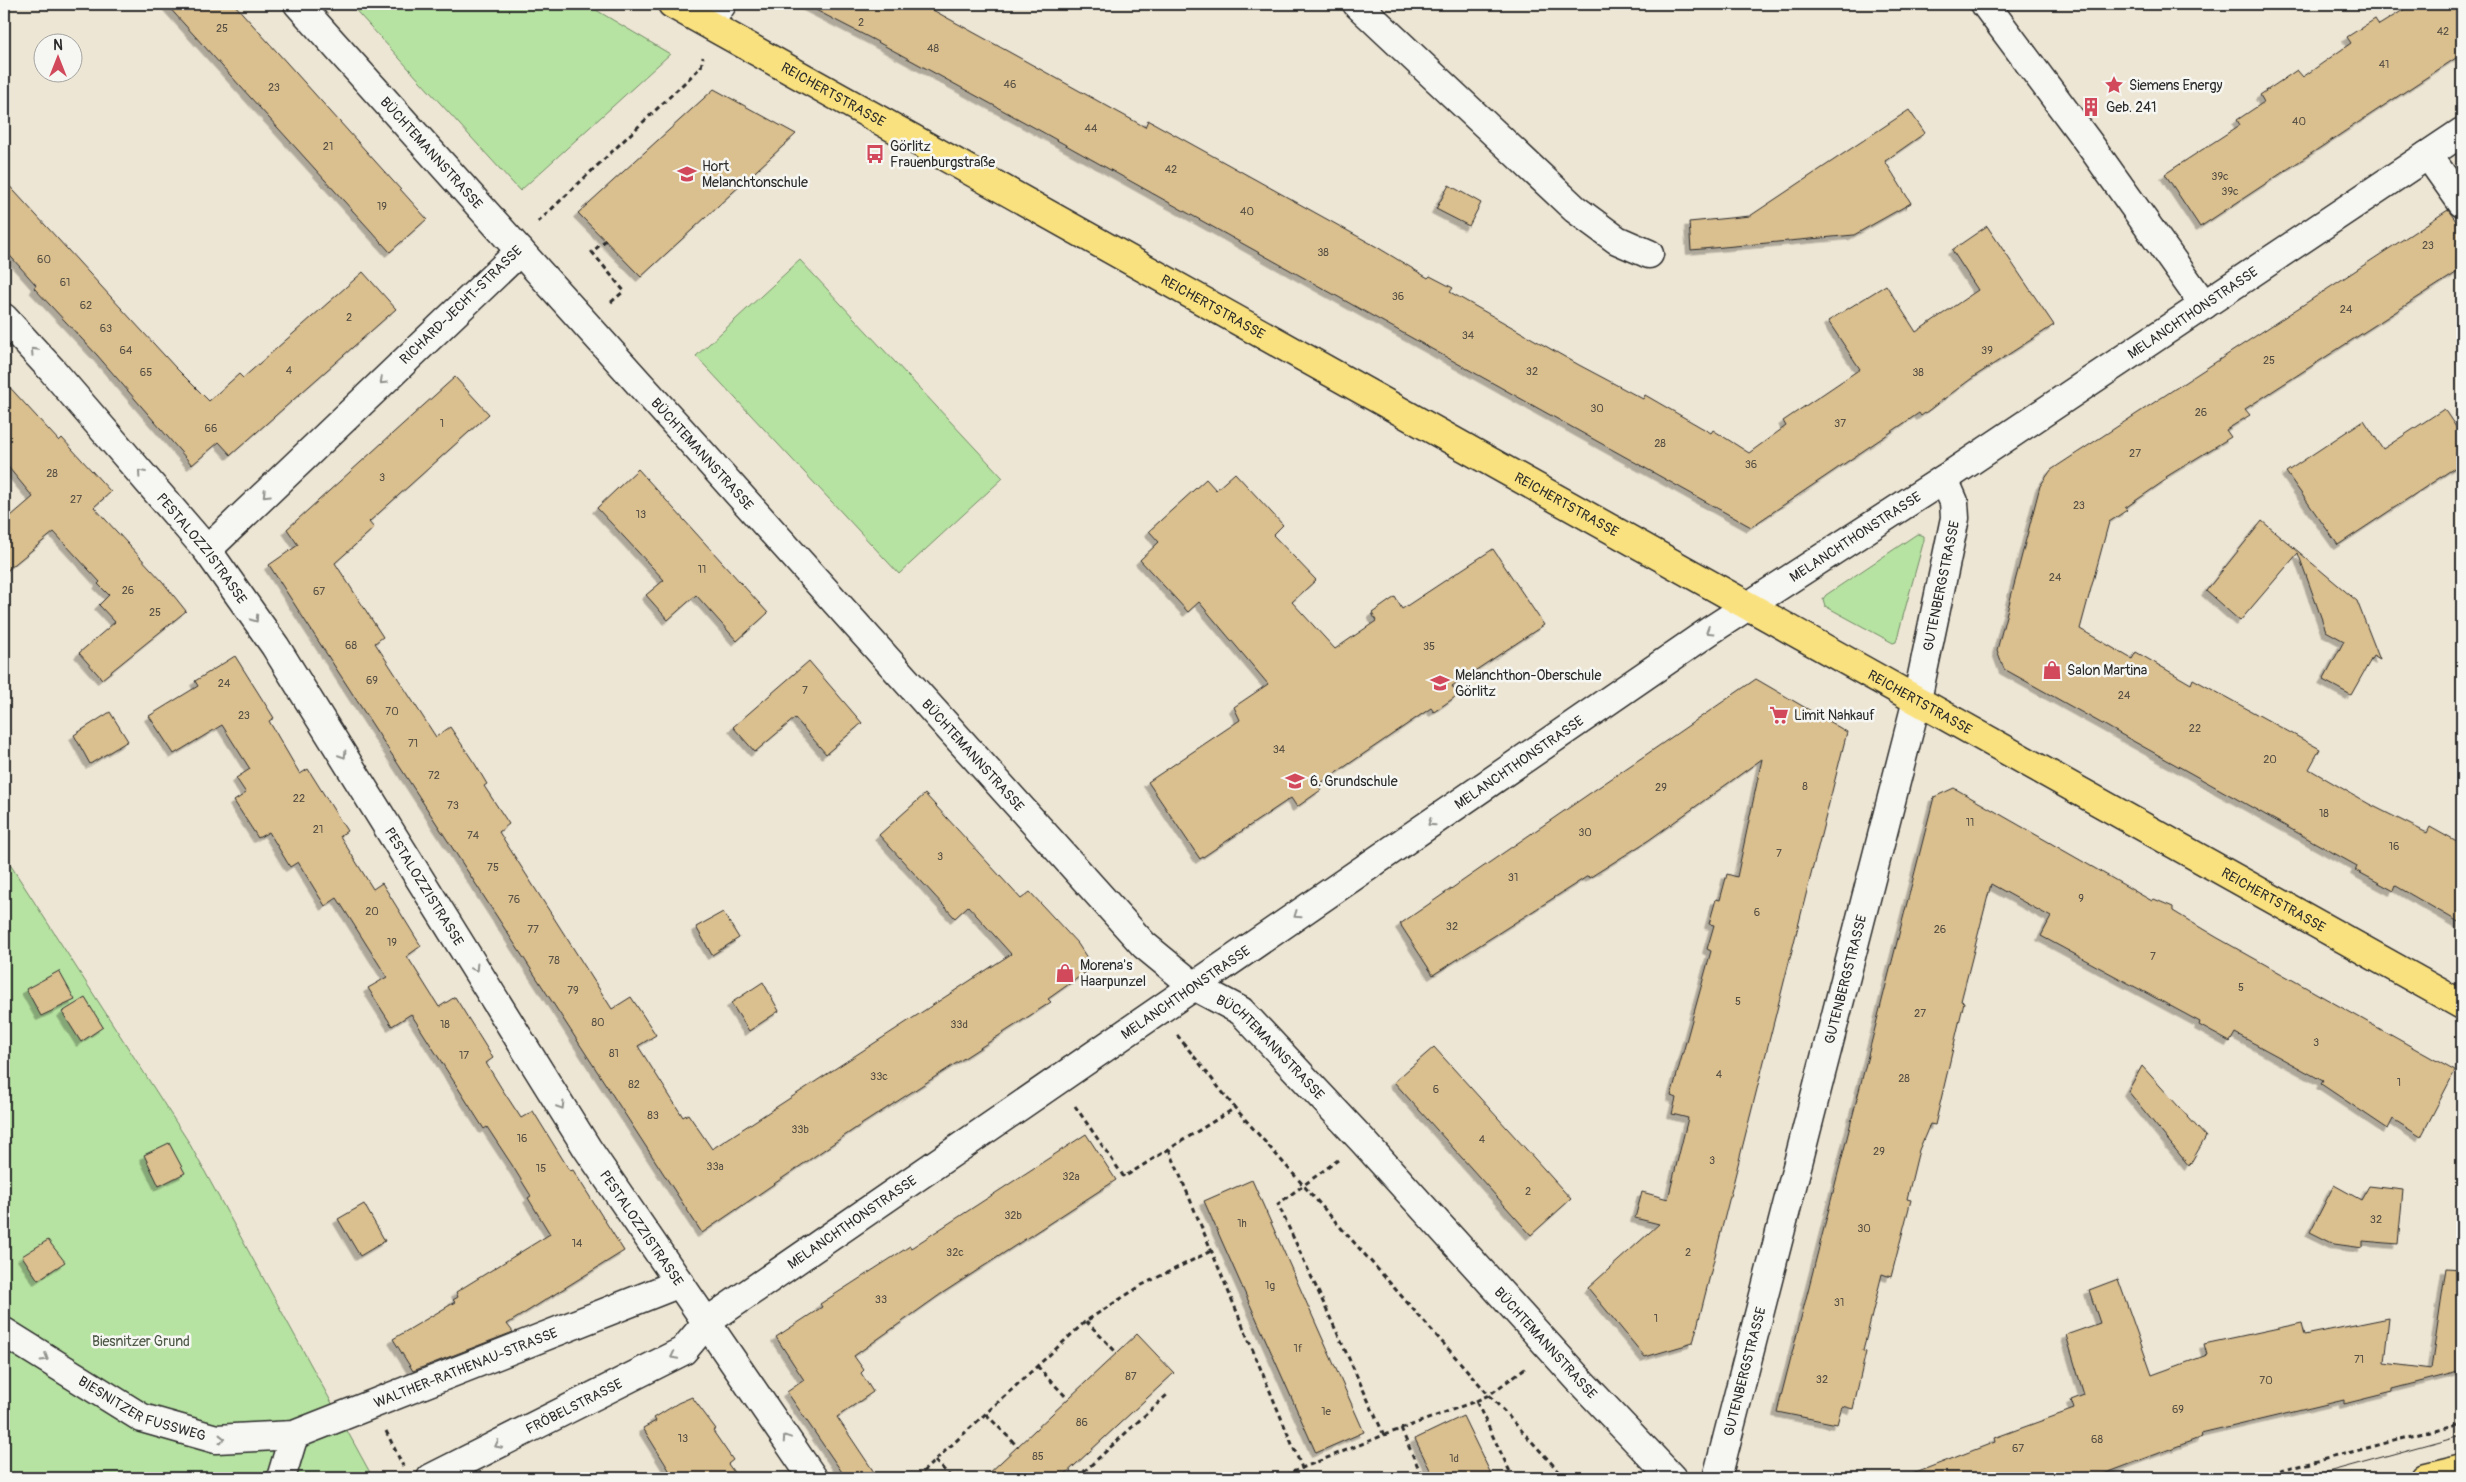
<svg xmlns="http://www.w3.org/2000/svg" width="2466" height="1482" font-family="Pangolin,sans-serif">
  <defs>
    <filter id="shadow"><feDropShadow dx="-4.5" dy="4.5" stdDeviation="0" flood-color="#0004"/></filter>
  </defs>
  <rect width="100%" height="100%" fill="#eee6d4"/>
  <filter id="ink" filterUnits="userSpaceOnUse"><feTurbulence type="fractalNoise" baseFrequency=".02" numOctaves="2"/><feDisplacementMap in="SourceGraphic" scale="10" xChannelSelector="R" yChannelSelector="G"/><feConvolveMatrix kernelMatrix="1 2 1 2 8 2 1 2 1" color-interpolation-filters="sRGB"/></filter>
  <g filter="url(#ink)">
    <g fill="#b6e3a1" stroke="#708766">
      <polygon points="350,4 586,4 670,54 520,191"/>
      <polygon points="800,260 1003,478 899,574 696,356"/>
      <polygon points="1917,534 1924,536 1924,540 1896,642 1893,643 1825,606 1823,599 1826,595"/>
      <polygon points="4,855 188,1141 373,1478 4,1478"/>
    </g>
    <g fill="#dabf8f" stroke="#2b2b2b" filter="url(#shadow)">
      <polygon points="166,4 234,4 427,219 390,252"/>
      <polygon points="804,4 922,4 1145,127 1148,120 1377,247 1428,278 1430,276 1453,288 1450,292 1579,365 1643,399 1645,395 1711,433 1713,430 1749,453 1786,426 1783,421 1860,369 1828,321 1886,285 1916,332 1978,290 1952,250 1987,226 2054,325 1975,376 1921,416 1919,413 1751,527 1037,129 874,40"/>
      <polygon points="2413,4 2462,4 2462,54 2200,227 2165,174 2240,125 2237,120 2264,102 2260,95 2297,70 2303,77 2351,43 2347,37 2375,19 2379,25"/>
      <polygon points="714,89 796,134 641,277 578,213"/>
      <polygon points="1909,110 1925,133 1885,161 1911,203 1854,235 1691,250 1689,222 1750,216"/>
      <polygon points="4,180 175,367 209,401 239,374 243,378 363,272 396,309 231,455 219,442 192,465 97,355 34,288 36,285 4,249"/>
      <polygon points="1449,185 1481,203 1469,226 1436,209"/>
      <polygon points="2448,210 2462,229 2462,269 2245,409 2250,415 2226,430 2231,437 2166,477 2167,479 2125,508 2127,510 2109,522 2080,629 2132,659 2136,652 2191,684 2193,679 2320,749 2309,769 2369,804 2427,833 2430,827 2462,845 2462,924 2396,886 2394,891 2355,870 2357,866 2004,669 1997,650 2040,486 2051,470"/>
      <polygon points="455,377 489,414 369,522 374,528 335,563 383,637 375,643 436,737 450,727 475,764 487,784 484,786 509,824 499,832 612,1009 631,997 656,1035 638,1046 683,1117 688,1114 712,1149 1011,954 968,906 955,918 879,835 925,794 1021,899 1030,892 1078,944 1093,967 1048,999 1051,1002 856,1128 702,1233 269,565 298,545 287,529"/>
      <polygon points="4,381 59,441 62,438 111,492 94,507 162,581 186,611 102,679 79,653 115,622 99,605 109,595 98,584 100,582 54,532 4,573 4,522 33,497 4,462"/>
      <polygon points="2444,409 2462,436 2462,463 2338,545 2286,472 2364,420 2383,449"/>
      <polygon points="638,469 768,613 737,641 696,595 668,620 646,595 664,580 597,508"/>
      <polygon points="1235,473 1283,525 1273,535 1316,580 1292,602 1335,649 1376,621 1372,613 1395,597 1402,609 1493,549 1544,625 1452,686 1458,695 1434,712 1431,708 1318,785 1321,790 1297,807 1291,798 1200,859 1148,782 1240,720 1234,707 1268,684 1199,602 1188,612 1140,560 1159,542 1149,531 1206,479 1216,490"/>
      <polygon points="2262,521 2357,601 2380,660 2373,656 2351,695 2323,680 2344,641 2326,631 2298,553 2240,621 2206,591"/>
      <polygon points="235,656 274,718 269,721 300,774 308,769 347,831 340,836 373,889 382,883 421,946 407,956 439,1007 455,997 493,1058 486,1063 502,1089 521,1118 533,1111 570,1171 573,1170 624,1251 507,1324 513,1332 413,1371 393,1339 455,1302 453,1300 458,1297 456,1292 550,1234 528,1198 531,1196 512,1165 487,1127 484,1129 411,1014 392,1026 368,988 387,977 337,898 325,906 298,862 290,867 269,832 258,838 234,801 246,793 236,778 250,769 222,725 174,754 149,716 198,686 195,681"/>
      <polygon points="809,661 862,723 826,754 795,718 755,752 733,727"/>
      <polygon points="1756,679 1847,732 1693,1343 1645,1357 1588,1288 1659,1224 1635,1218 1642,1192 1668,1199 1688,1118 1672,1114 1676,1098 1671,1096 1711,951 1707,949 1714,925 1709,924 1716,899 1720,900 1727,874 1737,877 1762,759 1649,840 1589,878 1588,876 1433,975 1400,924"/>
      <polygon points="110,712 128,741 90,764 74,735"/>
      <polygon points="1954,788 2152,901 2154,899 2173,907 2173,911 2216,937 2455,1071 2421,1137 2393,1119 2388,1129 2321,1084 2323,1081 2235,1033 2230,1042 2199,1025 2200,1022 2041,936 2051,917 1991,884 1961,1001 1964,1002 1935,1125 1930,1124 1919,1150 1907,1199 1911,1200 1891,1277 1882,1274 1863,1351 1866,1352 1853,1409 1842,1406 1837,1424 1777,1412 1934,797"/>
      <polygon points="723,912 739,938 712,955 696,927"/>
      <polygon points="59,971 75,1000 41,1016 26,989"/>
      <polygon points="763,982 779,1011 749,1031 731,1003"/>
      <polygon points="85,998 103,1027 81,1042 62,1012"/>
      <polygon points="1434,1047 1571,1199 1531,1235 1394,1082"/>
      <polygon points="2142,1066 2206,1137 2189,1166 2128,1091"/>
      <polygon points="1086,1134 1116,1180 941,1294 854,1356 864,1370 861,1373 873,1392 837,1417 878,1478 846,1478 787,1392 804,1380 776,1337 822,1307 820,1304 910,1246 911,1248"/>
      <polygon points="169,1143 185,1173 159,1186 144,1155"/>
      <polygon points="1252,1180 1364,1432 1316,1453 1204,1201"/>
      <polygon points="2334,1185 2361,1200 2369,1186 2403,1190 2398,1244 2363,1241 2363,1248 2334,1244 2310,1232"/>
      <polygon points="364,1204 385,1241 360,1256 338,1219"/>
      <polygon points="48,1240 65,1262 38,1280 22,1256"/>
      <polygon points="2446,1268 2462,1269 2462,1371 2392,1389 2392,1392 2344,1404 2344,1400 2201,1434 2202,1437 2093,1478 1907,1478 1907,1476 1995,1442 1994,1438 2074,1409 2071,1400 2084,1395 2066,1335 2100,1323 2089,1290 2118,1279 2152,1375 2207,1355 2204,1344 2302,1323 2305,1335 2389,1318 2384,1363 2431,1369"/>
      <polygon points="1137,1334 1174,1373 1061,1478 984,1478"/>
      <polygon points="692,1397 716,1429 713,1431 733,1460 728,1464 738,1478 674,1478 643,1428 656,1421 654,1418 678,1403"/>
      <polygon points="1463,1416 1493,1478 1434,1478 1415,1439"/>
    </g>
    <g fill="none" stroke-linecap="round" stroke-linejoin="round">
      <g stroke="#2b2b2b" stroke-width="31">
        <g id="minor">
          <path id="s1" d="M298,4L1144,945L1194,986L1241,1011L1363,1141L1582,1383L1672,1478"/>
          <polyline points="1357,4 1575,209 1617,240 1649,254"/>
          <polyline points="1985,4 2088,142 2204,305"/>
          <polyline points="709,24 722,4"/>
          <polyline points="2428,155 2462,203"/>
          <path id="s2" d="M4,318L52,370L207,550L275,646L587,1148L813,1478"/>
          <polyline points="207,550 520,251"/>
          <path id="s3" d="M4,1332L142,1418L216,1439L294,1435L680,1283"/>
          <polyline points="281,1478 294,1435"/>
          <path id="s4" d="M431,1478L683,1351L708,1321L1711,630L1944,479L2462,132"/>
          <path id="s5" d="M1717,1478L1917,700L1955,518L1954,502L1944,479"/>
        </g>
      </g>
      <g stroke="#2b2b2b" stroke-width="31">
        <g id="major">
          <path id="s6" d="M672,4L2462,1005"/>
          <polyline points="2425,1478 2462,1469"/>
        </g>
      </g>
      <g stroke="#2b2b2b" stroke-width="3" stroke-dasharray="5 4" stroke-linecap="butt">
        <polyline points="538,222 701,67 703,57"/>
        <polyline points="606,240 592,252 624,291 609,304"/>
        <polyline points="1177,1035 1235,1108 1489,1395 1565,1478"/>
        <polyline points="1075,1106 1124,1177 1235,1108"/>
        <polyline points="1169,1149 1302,1468 1278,1478"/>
        <polyline points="1086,1321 1117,1353"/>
        <polyline points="1037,1366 1068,1399"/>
        <polyline points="1476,1401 1489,1395 1525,1368"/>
        <polyline points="986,1414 1018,1447"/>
        <polyline points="1401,1429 1476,1401 1513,1478"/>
        <polyline points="386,1431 403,1466"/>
        <polyline points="1384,1435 1401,1429 1423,1478"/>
        <polyline points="935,1461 952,1478"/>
        <polyline points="916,1478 1086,1321 1142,1285 1211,1251"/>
        <polyline points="1077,1478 1168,1394"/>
        <polyline points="1305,1478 1302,1468 1384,1435 1278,1204 1338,1160"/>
        <polyline points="2253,1478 2462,1423"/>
      </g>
      <use href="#minor" stroke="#f6f6f2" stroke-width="28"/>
      <use href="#major" stroke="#fae180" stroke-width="28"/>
      <polyline stroke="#2b2b2b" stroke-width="1" points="2306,1478 2462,1435"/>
    </g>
    <defs><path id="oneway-chevron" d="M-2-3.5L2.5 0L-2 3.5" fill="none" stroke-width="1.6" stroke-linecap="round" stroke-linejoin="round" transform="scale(1.25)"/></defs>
    <g stroke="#90908e">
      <use href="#oneway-chevron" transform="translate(34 351) rotate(-133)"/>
      <use href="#oneway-chevron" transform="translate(383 381) rotate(136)"/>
      <use href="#oneway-chevron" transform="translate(141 473) rotate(-131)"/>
      <use href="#oneway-chevron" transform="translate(266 494) rotate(136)"/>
      <use href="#oneway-chevron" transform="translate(255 619) rotate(55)"/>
      <use href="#oneway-chevron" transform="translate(1709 631) rotate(148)"/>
      <use href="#oneway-chevron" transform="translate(343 755) rotate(58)"/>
      <use href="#oneway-chevron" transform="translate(1431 823) rotate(145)"/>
      <use href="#oneway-chevron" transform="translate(1297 915) rotate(145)"/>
      <use href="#oneway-chevron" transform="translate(475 968) rotate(58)"/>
      <use href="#oneway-chevron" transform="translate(561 1106) rotate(58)"/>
      <use href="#oneway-chevron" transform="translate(674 1356) rotate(153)"/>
      <use href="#oneway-chevron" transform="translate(45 1358) rotate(32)"/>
      <use href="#oneway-chevron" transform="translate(786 1438) rotate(-124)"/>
      <use href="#oneway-chevron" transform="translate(222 1439)"/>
      <use href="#oneway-chevron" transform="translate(498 1445) rotate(153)"/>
    </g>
  </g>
  <defs>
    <g id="sight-bare" transform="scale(1.5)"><path d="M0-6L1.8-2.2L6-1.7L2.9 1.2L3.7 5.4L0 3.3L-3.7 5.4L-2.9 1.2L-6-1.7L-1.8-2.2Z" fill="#d1495b" stroke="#f6f6f2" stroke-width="2.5" paint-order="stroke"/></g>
    <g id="building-bare" transform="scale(1.5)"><path d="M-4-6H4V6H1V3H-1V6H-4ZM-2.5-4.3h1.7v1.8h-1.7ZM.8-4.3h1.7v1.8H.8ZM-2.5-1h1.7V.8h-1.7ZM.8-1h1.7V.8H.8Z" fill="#d1495b" stroke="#f6f6f2" stroke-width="2.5" paint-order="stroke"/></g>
    <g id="bus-bare" transform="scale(1.5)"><path d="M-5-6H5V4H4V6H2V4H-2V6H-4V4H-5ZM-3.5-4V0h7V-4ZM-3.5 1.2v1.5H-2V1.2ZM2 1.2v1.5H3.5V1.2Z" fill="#d1495b" stroke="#f6f6f2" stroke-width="2.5" paint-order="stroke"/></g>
    <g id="school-bare" transform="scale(1.5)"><path d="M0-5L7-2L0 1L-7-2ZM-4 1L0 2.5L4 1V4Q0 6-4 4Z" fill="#d1495b" stroke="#f6f6f2" stroke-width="2.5" paint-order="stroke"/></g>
    <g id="shop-bare" transform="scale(1.5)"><path d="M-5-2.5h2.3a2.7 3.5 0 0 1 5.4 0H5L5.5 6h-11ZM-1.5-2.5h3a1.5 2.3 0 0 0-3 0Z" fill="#d1495b" stroke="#f6f6f2" stroke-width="2.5" paint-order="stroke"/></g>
    <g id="supermarket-bare" transform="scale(1.5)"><path d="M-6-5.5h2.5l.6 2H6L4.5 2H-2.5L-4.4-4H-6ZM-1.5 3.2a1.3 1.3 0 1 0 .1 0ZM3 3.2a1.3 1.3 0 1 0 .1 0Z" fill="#d1495b" stroke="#f6f6f2" stroke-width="2.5" paint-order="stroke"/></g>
  </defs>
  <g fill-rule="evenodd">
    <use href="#sight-bare" x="2114" y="85"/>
    <use href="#building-bare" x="2091" y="107"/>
    <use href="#bus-bare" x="875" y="154"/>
    <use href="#school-bare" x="687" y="174"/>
    <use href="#shop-bare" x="2052" y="670"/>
    <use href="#school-bare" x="1440" y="683"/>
    <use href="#supermarket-bare" x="1779" y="715"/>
    <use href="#school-bare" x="1295" y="781"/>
    <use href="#shop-bare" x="1065" y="973"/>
  </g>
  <g text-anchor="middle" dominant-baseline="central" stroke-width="5" stroke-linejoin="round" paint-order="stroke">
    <g font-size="11" fill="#575044">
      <text x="861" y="22">2</text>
      <text x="222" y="28">25</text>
      <text x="2443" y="31">42</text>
      <text x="933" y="48">48</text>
      <text x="2384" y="64">41</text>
      <text x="1010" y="84">46</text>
      <text x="274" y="87">23</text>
      <text x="2299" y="121">40</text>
      <text x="1091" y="128">44</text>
      <text x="328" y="146">21</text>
      <text x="1171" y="169">42</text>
      <text x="2220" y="176">39c</text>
      <text x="2230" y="191">39c</text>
      <text x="382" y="206">19</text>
      <text x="1247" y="211">40</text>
      <text x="2428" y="245">23</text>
      <text x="1323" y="252">38</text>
      <text x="44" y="259">60</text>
      <text x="65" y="282">61</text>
      <text x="1398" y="296">36</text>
      <text x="86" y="305">62</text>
      <text x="2346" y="309">24</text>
      <text x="349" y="317">2</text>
      <text x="106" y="328">63</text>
      <text x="1468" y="335">34</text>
      <text x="126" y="350">64</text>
      <text x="1987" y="350">39</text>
      <text x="2269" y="360">25</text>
      <text x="289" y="370">4</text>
      <text x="1532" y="371">32</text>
      <text x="146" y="372">65</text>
      <text x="1918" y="372">38</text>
      <text x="1597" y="408">30</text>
      <text x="2201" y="412">26</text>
      <text x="442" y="423">1</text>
      <text x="1840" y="423">37</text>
      <text x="211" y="428">66</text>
      <text x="1660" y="443">28</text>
      <text x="2135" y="453">27</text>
      <text x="1751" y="464">36</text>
      <text x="52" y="473">28</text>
      <text x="382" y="477">3</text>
      <text x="76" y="499">27</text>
      <text x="2079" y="505">23</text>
      <text x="641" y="514">13</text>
      <text x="702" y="569">11</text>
      <text x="2055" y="577">24</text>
      <text x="128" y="590">26</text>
      <text x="319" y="591">67</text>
      <text x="155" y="612">25</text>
      <text x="351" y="645">68</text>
      <text x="1429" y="646">35</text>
      <text x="372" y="680">69</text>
      <text x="224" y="683">24</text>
      <text x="805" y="690">7</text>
      <text x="2124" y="695">24</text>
      <text x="392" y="711">70</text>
      <text x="244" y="715">23</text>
      <text x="2195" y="728">22</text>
      <text x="413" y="743">71</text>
      <text x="1279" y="749">34</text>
      <text x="2270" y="759">20</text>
      <text x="434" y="775">72</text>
      <text x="1805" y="786">8</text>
      <text x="1661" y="787">29</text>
      <text x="299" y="798">22</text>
      <text x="453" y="805">73</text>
      <text x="2324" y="813">18</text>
      <text x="1970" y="822">11</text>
      <text x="318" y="829">21</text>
      <text x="1585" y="832">30</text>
      <text x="473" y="835">74</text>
      <text x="2394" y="846">16</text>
      <text x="1779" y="853">7</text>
      <text x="940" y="856">3</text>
      <text x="493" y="867">75</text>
      <text x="1513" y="877">31</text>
      <text x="2081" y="898">9</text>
      <text x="514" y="899">76</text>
      <text x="372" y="911">20</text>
      <text x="1757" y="912">6</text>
      <text x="1452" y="926">32</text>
      <text x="533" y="929">77</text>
      <text x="1940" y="929">26</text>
      <text x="392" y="942">19</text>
      <text x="2153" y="956">7</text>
      <text x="554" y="960">78</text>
      <text x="2241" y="987">5</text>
      <text x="573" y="990">79</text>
      <text x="1738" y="1001">5</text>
      <text x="1920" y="1013">27</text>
      <text x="598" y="1022">80</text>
      <text x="445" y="1024">18</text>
      <text x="959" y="1024">33d</text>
      <text x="2316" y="1042">3</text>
      <text x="614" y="1053">81</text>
      <text x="464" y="1055">17</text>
      <text x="1719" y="1074">4</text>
      <text x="879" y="1076">33c</text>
      <text x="1904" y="1078">28</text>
      <text x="2399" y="1082">1</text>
      <text x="634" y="1084">82</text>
      <text x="1436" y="1089">6</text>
      <text x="653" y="1115">83</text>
      <text x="800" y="1129">33b</text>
      <text x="522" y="1138">16</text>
      <text x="1482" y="1139">4</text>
      <text x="1879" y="1151">29</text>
      <text x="1712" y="1160">3</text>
      <text x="715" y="1166">33a</text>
      <text x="541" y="1168">15</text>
      <text x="1071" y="1176">32a</text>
      <text x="1528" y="1191">2</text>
      <text x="1013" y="1215">32b</text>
      <text x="2376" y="1219">32</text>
      <text x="1242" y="1223">1h</text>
      <text x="1864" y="1228">30</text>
      <text x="577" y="1243">14</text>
      <text x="955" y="1252">32c</text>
      <text x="1688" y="1252">2</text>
      <text x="1270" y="1285">1g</text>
      <text x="881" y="1299">33</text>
      <text x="1839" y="1302">31</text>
      <text x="1656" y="1318">1</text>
      <text x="1298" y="1348">1f</text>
      <text x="2359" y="1359">71</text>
      <text x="1131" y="1376">87</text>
      <text x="1822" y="1379">32</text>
      <text x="2266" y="1380">70</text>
      <text x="2178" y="1409">69</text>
      <text x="1326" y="1411">1e</text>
      <text x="1082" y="1422">86</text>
      <text x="683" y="1438">13</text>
      <text x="2097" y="1439">68</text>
      <text x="2018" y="1448">67</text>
      <text x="1038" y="1456">85</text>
      <text x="1454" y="1458">1d</text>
    </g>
    <g font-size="14" fill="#2b2b2b" stroke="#f6f6f2" text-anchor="start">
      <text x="2129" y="85">Siemens Energy</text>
      <text x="2106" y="107">Geb. 241</text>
      <text x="890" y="146">Görlitz<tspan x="890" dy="16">Frauenburgstraße</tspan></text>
      <text x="702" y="166">Hort<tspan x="702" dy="16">Melanchtonschule</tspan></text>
      <text x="2067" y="670">Salon Martina</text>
      <text x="1455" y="675">Melanchthon-Oberschule<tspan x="1455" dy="16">Görlitz</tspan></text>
      <text x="1794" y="715">Limit Nahkauf</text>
      <text x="1310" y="781">6. Grundschule</text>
      <text x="1080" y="965">Morena's<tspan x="1080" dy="16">Haarpunzel</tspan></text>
    </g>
    <g font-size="14" fill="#2b2b2b" stroke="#f6f6f2">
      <text stroke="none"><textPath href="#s6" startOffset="185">REICHERTSTRASSE</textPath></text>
      <text stroke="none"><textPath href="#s1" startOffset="200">BÜCHTEMANNSTRASSE</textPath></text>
      <text transform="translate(461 305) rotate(-44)">RICHARD-JECHT-STRASSE</text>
      <text stroke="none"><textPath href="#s6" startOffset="620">REICHERTSTRASSE</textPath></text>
      <text stroke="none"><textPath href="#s4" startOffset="2116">MELANCHTHONSTRASSE</textPath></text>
      <text stroke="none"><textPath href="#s1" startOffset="605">BÜCHTEMANNSTRASSE</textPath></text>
      <text stroke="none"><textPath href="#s6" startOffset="1025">REICHERTSTRASSE</textPath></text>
      <text stroke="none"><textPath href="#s4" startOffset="1711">MELANCHTHONSTRASSE</textPath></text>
      <text stroke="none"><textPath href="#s2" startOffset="304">PESTALOZZISTRASSE</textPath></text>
      <text stroke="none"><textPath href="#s5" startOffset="920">GUTENBERGSTRASSE</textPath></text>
      <text stroke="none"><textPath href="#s6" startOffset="1430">REICHERTSTRASSE</textPath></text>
      <text stroke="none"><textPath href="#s1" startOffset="1010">BÜCHTEMANNSTRASSE</textPath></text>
      <text stroke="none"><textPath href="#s4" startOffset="1306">MELANCHTHONSTRASSE</textPath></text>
      <text stroke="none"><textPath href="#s2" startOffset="709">PESTALOZZISTRASSE</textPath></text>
      <text stroke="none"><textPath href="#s6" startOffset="1835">REICHERTSTRASSE</textPath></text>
      <text stroke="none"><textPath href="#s5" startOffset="515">GUTENBERGSTRASSE</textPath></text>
      <text stroke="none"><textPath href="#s4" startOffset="901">MELANCHTHONSTRASSE</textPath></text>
      <text stroke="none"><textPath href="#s1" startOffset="1429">BÜCHTEMANNSTRASSE</textPath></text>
      <text stroke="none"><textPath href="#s4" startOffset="496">MELANCHTHONSTRASSE</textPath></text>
      <text stroke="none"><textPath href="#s2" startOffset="1114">PESTALOZZISTRASSE</textPath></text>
      <text stroke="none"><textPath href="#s1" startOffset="1834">BÜCHTEMANNSTRASSE</textPath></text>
      <text stroke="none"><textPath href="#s3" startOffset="502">WALTHER-RATHENAU-STRASSE</textPath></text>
      <text stroke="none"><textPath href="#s5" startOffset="110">GUTENBERGSTRASSE</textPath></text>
      <text stroke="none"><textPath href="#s4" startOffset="160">FRÖBELSTRASSE</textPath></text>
      <text stroke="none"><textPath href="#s3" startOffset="159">BIESNITZER FUSSWEG</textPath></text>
    </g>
    <g font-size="14" fill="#4e5948" stroke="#f6f6f2">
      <text x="141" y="1341">Biesnitzer Grund</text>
    </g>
  </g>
  <rect width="2466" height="1482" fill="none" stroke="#f6f6f2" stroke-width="20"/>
  <rect x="10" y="10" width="2446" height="1462" fill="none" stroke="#2b2b2b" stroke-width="2" filter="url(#ink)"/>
  <g transform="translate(58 58)"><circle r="24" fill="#f6f6f2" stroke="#a5a5a2"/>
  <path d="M0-4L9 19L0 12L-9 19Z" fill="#d1495b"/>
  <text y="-8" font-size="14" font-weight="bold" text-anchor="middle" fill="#2b2b2b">N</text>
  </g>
</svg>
